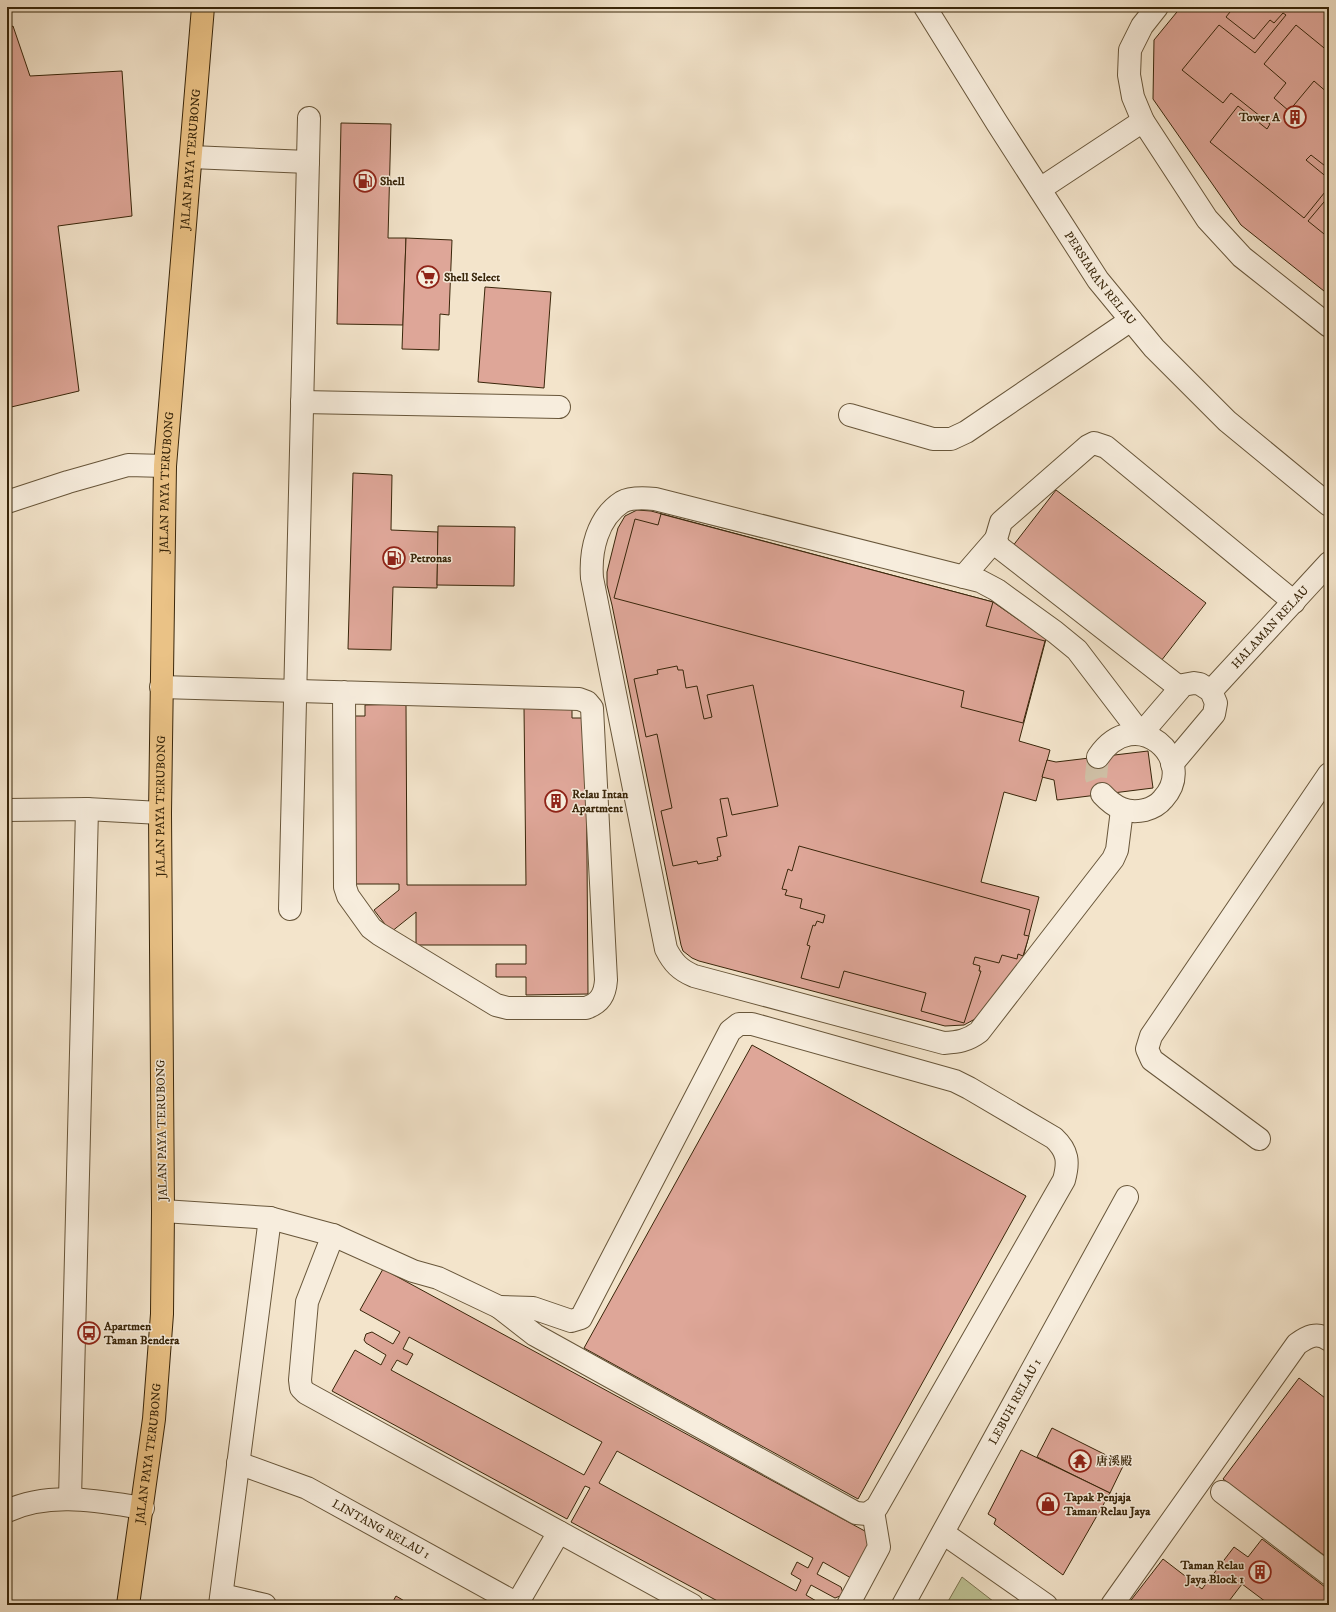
<svg xmlns="http://www.w3.org/2000/svg" width="1336" height="1612" font-family="'IM FELL DW Pica','Noto Serif SC',serif">
  <rect width="100%" height="100%" fill="#f3e4cb"/>
  <filter id="stains"><feTurbulence type="fractalNoise" baseFrequency=".005" numOctaves="4"/><feColorMatrix values="0 0 0 0 .2 0 0 0 0 .09 0 0 0 0 .02 0 0 0 .5 -.17"/></filter>
  <radialGradient id="worn" r=".72"><stop offset=".6" stop-color="#630" stop-opacity="0"/><stop offset="1" stop-color="#630" stop-opacity=".3"/></radialGradient>
  <polygon fill="#bec395" stroke="#7c7450" points="962,1577 998,1605 946,1605"/>
  <g fill="#dea698" stroke="#39260a" fill-rule="evenodd">
    <polygon points="1181,7 1329,7 1329,295 1241,225 1153,99 1154,40"/>
    <polygon points="1234,7 1329,7 1329,52 1296,25 1264,64 1286,83 1274,98 1289,111 1314,81 1329,94 1329,169 1311,155 1306,160 1329,179 1329,187 1304,218 1210,142 1238,106 1267,129 1270,124 1231,93 1223,103 1182,70 1219,25 1255,53 1286,15 1283,13 1274,23 1270,20 1254,39 1226,17"/>
    <polygon points="13,26 30,76 122,71 132,216 58,226 79,391 7,408 7,29"/>
    <polygon points="341,123 391,124 388,238 406,238 403,325 337,324"/>
    <polygon points="1329,196 1329,238 1308,221"/>
    <polygon points="406,238 452,240 449,315 440,314 439,350 402,349"/>
    <polygon points="485,287 551,292 544,388 478,382"/>
    <polygon points="353,473 392,475 391,530 438,532 437,588 393,587 391,650 348,649"/>
    <polygon points="1056,490 1206,603 1161,661 1012,547"/>
    <polygon points="637,510 651,511 993,602 1046,639 1019,741 1050,750 1036,801 1004,792 981,882 1039,897 1023,958 975,1019 964,1025 945,1026 699,961 692,958 683,951 681,945 612,605 607,585 607,572 618,528 625,516"/>
    <polygon points="661,514 993,602 986,626 1045,641 1023,723 961,707 964,691 614,598 635,519 658,525"/>
    <polygon points="438,526 515,527 514,586 437,585"/>
    <polygon points="677,666 678,670 683,670 686,688 697,686 704,719 712,717 707,695 753,685 778,806 732,815 728,798 720,799 727,836 717,838 721,856 717,857 718,860 698,864 697,861 673,866 661,811 672,808 657,734 646,737 634,679 658,674 657,670"/>
    <polygon points="406,704 407,885 526,885 524,708 572,708 572,718 586,718 588,994 526,995 526,977 496,977 496,964 526,964 526,945 416,945 416,912 391,932 374,910 399,890 399,884 353,884 351,716 365,716 365,705"/>
    <polygon points="1148,751 1153,788 1057,800 1054,780 1042,777 1047,760 1056,762"/>
    <polygon points="799,846 1030,910 1024,935 1029,936 1023,956 1018,954 1017,959 1002,955 999,963 975,957 973,964 980,966 979,971 981,971 964,1023 921,1011 926,993 844,971 839,988 801,978 810,946 807,945 813,925 815,926 817,921 823,923 825,915 800,908 802,899 785,895 787,890 782,889 788,869 792,871"/>
    <polygon points="752,1045 1026,1196 858,1499 584,1348"/>
    <path d="M383,1269L874,1536L851,1578L823,1562L817,1574L841,1587L843,1593L840,1596L835,1598L811,1585L806,1595L823,1605H725L571,1522L590,1488L585,1486L567,1519L332,1391L355,1350L381,1365L386,1355L366,1343L364,1340L366,1334L372,1332L393,1344L400,1332L360,1310ZM409,1337L602,1442L584,1475L391,1370L397,1360L407,1365L413,1354L403,1349ZM617,1451L813,1558L808,1568L797,1562L791,1574L801,1580L796,1591L599,1483Z"/>
    <polygon points="1299,1378 1329,1401 1329,1559 1223,1479"/>
    <polygon points="1052,1428 1124,1464 1110,1493 1037,1457"/>
    <polygon points="1021,1450 1110,1493 1063,1575 994,1524 996,1519 988,1514"/>
    <polygon points="1262,1539 1329,1590 1329,1605 1270,1605 1242,1584 1226,1605 1128,1604 1163,1559 1202,1589 1234,1547 1248,1557"/>
    <polygon points="396,1596 411,1605 391,1605"/>
  </g>
  <g fill="none" stroke-linecap="round" stroke-linejoin="round">
    <polyline stroke="#cebea4" stroke-width="22" stroke-dasharray="22 11" stroke-linecap="butt" points="1098,757 1096,777 1102,794"/>
    <g stroke="#68563a" stroke-width="24">
      <g id="minor">
        <path id="s1" d="M925,7L997,123L1098,280L1154,348L1227,421L1329,505"/>
        <polyline points="1157,7 1142,26 1130,50 1129,75 1133,97 1143,121 1207,219 1242,257 1329,326"/>
        <polyline points="191,157 308,162"/>
        <polyline points="1040,189 1143,121"/>
        <polyline points="302,402 559,407"/>
        <polyline points="850,415 933,439 951,439 966,432 1131,320"/>
        <polyline points="7,502 68,482 128,465 165,466"/>
        <polyline points="963,577 996,539"/>
        <path d="M161,687L579,699L587,702L592,708L606,980C605,995 600,1003 586,1008H508L496,1005L379,934L371,928L348,896L345,887L344,692"/>
        <polyline points="1180,688 999,547 996,539 1001,522 1088,446 1094,443 1106,447 1294,602"/>
        <path id="s2" d="M1211,691L1329,563"/>
        <path d="M1098,757C1136,701 1199,760 1163,799C1159,804 1152,808 1145,810C1127,814 1115,808 1102,794"/>
        <polyline points="7,810 87,809 160,813"/>
        <path d="M1122,810L1117,850L1113,859L979,1032C967,1041 958,1042 944,1043L694,976C680,970 673,963 666,949L592,578C590,551 597,518 622,502C631,497 645,498 655,499L980,581L997,590L1055,632L1077,650L1141,734L1183,685L1194,683L1200,684L1211,691L1216,703L1214,714L1172,764"/>
        <polyline points="290,909 309,118"/>
        <path d="M739,1024H752L955,1081L969,1088L1054,1138C1068,1151 1069,1162 1064,1180L877,1507L867,1514L856,1513L535,1335L499,1307L533,1308L571,1321L581,1318L730,1031Z"/>
        <polyline points="1259,1139 1152,1060 1147,1049 1151,1036 1329,774"/>
        <polyline points="163,1211 270,1218 333,1235 413,1271 438,1278 499,1307"/>
        <polyline points="333,1235 307,1302 300,1380 301,1388 306,1393 692,1605"/>
        <path id="s3" d="M238,1463L307,1488L519,1605"/>
        <polyline points="1222,1492 1329,1574"/>
        <polyline points="70,1499 87,809"/>
        <path d="M7,1511C50,1491 98,1501 143,1508"/>
        <polyline points="943,1533 1046,1605"/>
        <polyline points="222,1595 265,1605"/>
        <polyline points="517,1604 559,1532"/>
        <polyline points="220,1605 270,1218"/>
        <polyline points="848,1605 879,1547 873,1511"/>
        <path id="s4" d="M903,1605L1127,1197"/>
        <path d="M1112,1605L1297,1344C1307,1337 1317,1331 1329,1340"/>
      </g>
    </g>
    <g stroke="#39260a" stroke-width="24">
      <g id="major">
        <path id="s5" d="M128,1605L154,1419L162,1314L163,1211L160,813L165,466L203,7"/>
      </g>
    </g>
    <use href="#minor" stroke="#f7eddd" stroke-width="22"/>
    <use href="#major" stroke="#eac286" stroke-width="22"/>
  </g>
  <defs>
    <g id="building-ring" transform="scale(1.15)"><circle r="9.5" fill="#f7eddd" stroke="#8f2418" stroke-width="1.5"/><path d="M-4-6H4V6H1V3H-1V6H-4ZM-2.5-4.3h1.7v1.8h-1.7ZM.8-4.3h1.7v1.8H.8ZM-2.5-1h1.7V.8h-1.7ZM.8-1h1.7V.8H.8Z" fill="#8f2418"/></g>
    <g id="fuel-ring" transform="scale(1.15)"><circle r="9.5" fill="#f7eddd" stroke="#8f2418" stroke-width="1.5"/><path d="M-5.5-6h7V0h2V4h1.3V-2.5L3-4.5l.8-.8L6-3V5H2.5V1h-1V6h-7ZM-4.2-4.7v3.2H.2V-4.7Z" fill="#8f2418"/></g>
    <g id="supermarket-ring" transform="scale(1.15)"><circle r="9.5" fill="#f7eddd" stroke="#8f2418" stroke-width="1.5"/><path d="M-6-5.5h2.5l.6 2H6L4.5 2H-2.5L-4.4-4H-6ZM-1.5 3.2a1.3 1.3 0 1 0 .1 0ZM3 3.2a1.3 1.3 0 1 0 .1 0Z" fill="#8f2418"/></g>
    <g id="bus-ring" transform="scale(1.15)"><circle r="9.5" fill="#f7eddd" stroke="#8f2418" stroke-width="1.5"/><path d="M-5-6H5V4H4V6H2V4H-2V6H-4V4H-5ZM-3.5-4V0h7V-4ZM-3.5 1.2v1.5H-2V1.2ZM2 1.2v1.5H3.5V1.2Z" fill="#8f2418"/></g>
    <g id="temple-ring" transform="scale(1.15)"><circle r="9.5" fill="#f7eddd" stroke="#8f2418" stroke-width="1.5"/><path d="M0-6L5-2H3V0L6.5 2.5H4V6H1.5V3h-3V6H-4V2.5H-6.5L-3 0V-2H-5Z" fill="#8f2418"/></g>
    <g id="shop-ring" transform="scale(1.15)"><circle r="9.5" fill="#f7eddd" stroke="#8f2418" stroke-width="1.5"/><path d="M-5-2.5h2.3a2.7 3.5 0 0 1 5.4 0H5L5.5 6h-11ZM-1.5-2.5h3a1.5 2.3 0 0 0-3 0Z" fill="#8f2418"/></g>
  </defs>
  <g fill-rule="evenodd">
    <use href="#building-ring" x="1295" y="117"/>
    <use href="#fuel-ring" x="365" y="181"/>
    <use href="#supermarket-ring" x="428" y="277"/>
    <use href="#fuel-ring" x="394" y="558"/>
    <use href="#building-ring" x="556" y="801"/>
    <use href="#bus-ring" x="89" y="1333"/>
    <use href="#temple-ring" x="1080" y="1461"/>
    <use href="#shop-ring" x="1048" y="1504"/>
    <use href="#building-ring" x="1260" y="1572"/>
  </g>
  <g text-anchor="middle" dominant-baseline="central" stroke-width="3" stroke-linejoin="round" paint-order="stroke">
    <g font-size="12" font-weight="bold" fill="#39260a" stroke="#f7eddd" text-anchor="start">
      <text x="1280" y="117" text-anchor="end">Tower A</text>
      <text x="380" y="181">Shell</text>
      <text x="444" y="277">Shell Select</text>
      <text x="410" y="558">Petronas</text>
      <text x="572" y="794">Relau Intan<tspan x="572" dy="14">Apartment</tspan></text>
      <text x="104" y="1326">Apartmen<tspan x="104" dy="14">Taman Bendera</tspan></text>
      <text x="1096" y="1461">唐溪殿</text>
      <text x="1064" y="1497">Tapak Penjaja<tspan x="1064" dy="14">Taman Relau Jaya</tspan></text>
      <text x="1244" y="1565" text-anchor="end">Taman Relau<tspan x="1244" dy="14">Jaya Block 1</tspan></text>
    </g>
    <g font-size="12" fill="#39260a" stroke="#f7eddd">
      <text stroke="none"><textPath href="#s5" startOffset="1449">JALAN PAYA TERUBONG</textPath></text>
      <text stroke="none"><textPath href="#s1" startOffset="323">PERSIARAN RELAU</textPath></text>
      <text stroke="none"><textPath href="#s5" startOffset="1125">JALAN PAYA TERUBONG</textPath></text>
      <text stroke="none"><textPath href="#s2" startOffset="87">HALAMAN RELAU</textPath></text>
      <text stroke="none"><textPath href="#s5" startOffset="801">JALAN PAYA TERUBONG</textPath></text>
      <text transform="translate(162 1130) rotate(-91)">JALAN PAYA TERUBONG</text>
      <text stroke="none"><textPath href="#s4" startOffset="232">LEBUH RELAU 1</textPath></text>
      <text stroke="none"><textPath href="#s5" startOffset="153">JALAN PAYA TERUBONG</textPath></text>
      <text stroke="none"><textPath href="#s3" startOffset="158">LINTANG RELAU 1</textPath></text>
    </g>
  </g>
  <rect width="1336" height="1612" fill="none" stroke="#f3e4cb" stroke-width="24"/>
  <rect x="8" y="8" width="1320" height="1596" fill="none" stroke="#39260a" stroke-width="2"/>
  <rect x="12" y="12" width="1312" height="1588" fill="none" stroke="#39260a"/>
  <rect width="100%" height="100%" filter="url(#stains)"/>
  <rect width="100%" height="100%" fill="url(#worn)"/>
</svg>
